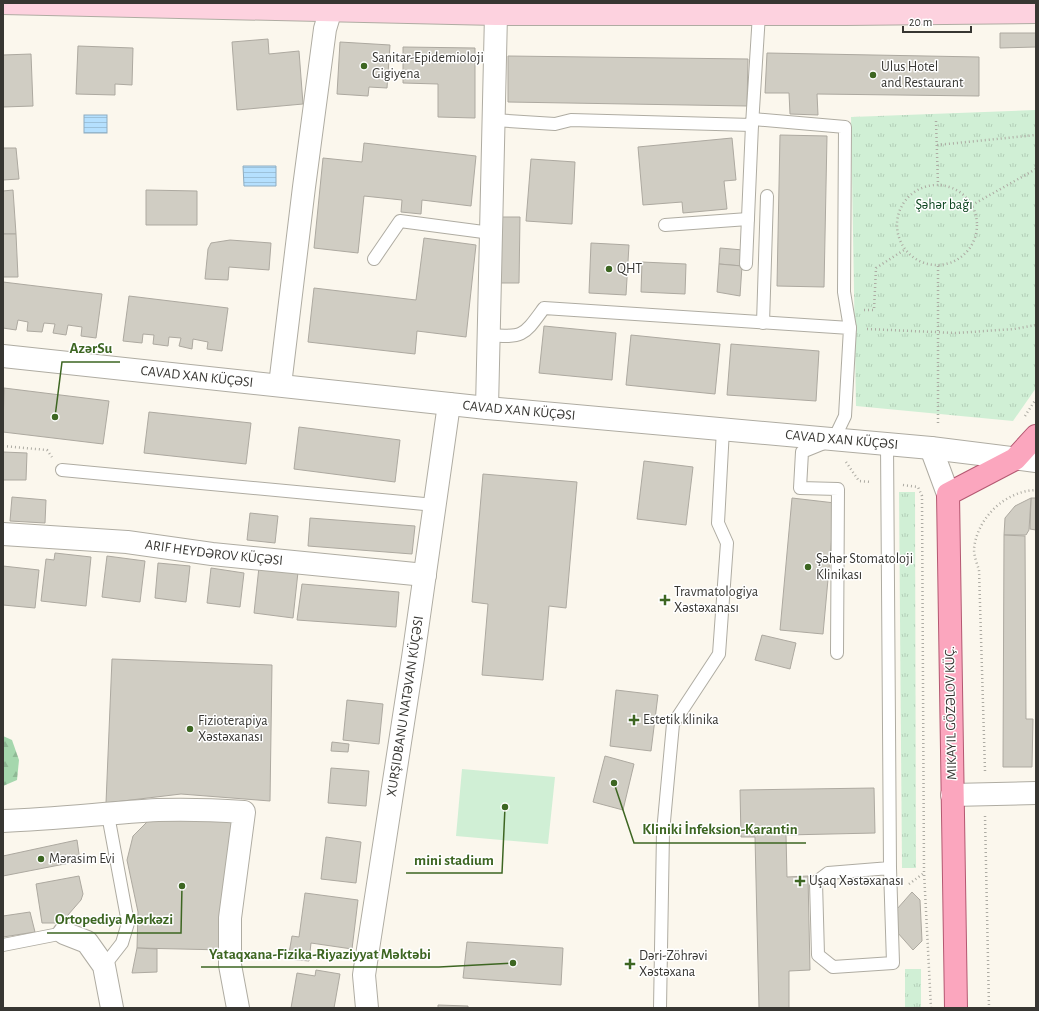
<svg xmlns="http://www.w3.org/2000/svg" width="1039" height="1011" font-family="'Alegreya Sans',sans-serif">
  <defs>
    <pattern id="grass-tufts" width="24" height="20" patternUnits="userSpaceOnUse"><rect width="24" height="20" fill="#d0efd5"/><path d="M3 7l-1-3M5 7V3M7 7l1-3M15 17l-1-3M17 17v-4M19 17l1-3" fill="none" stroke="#b3ceb7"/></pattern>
    <pattern id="forest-firs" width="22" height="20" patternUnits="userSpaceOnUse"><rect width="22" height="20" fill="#a5d7ad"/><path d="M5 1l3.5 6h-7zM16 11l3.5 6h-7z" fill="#8fb995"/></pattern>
    <pattern id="water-rules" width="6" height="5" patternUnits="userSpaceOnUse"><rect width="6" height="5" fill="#b5e0fe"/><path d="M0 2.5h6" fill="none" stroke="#9cc1da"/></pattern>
  </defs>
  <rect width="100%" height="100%" fill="#fbf7ed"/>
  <g fill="url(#grass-tufts)">
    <polygon points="1036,110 1036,388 1013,421 856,406 851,117"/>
    <polygon points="899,492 915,492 916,868 902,868"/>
    <rect x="905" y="969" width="16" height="39"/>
  </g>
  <polygon fill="url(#forest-firs)" points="3,736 12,740 19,760 17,780 3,786"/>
  <polygon fill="#d0efd5" points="462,769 555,777 548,844 456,836"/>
  <g fill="url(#water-rules)" stroke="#8fadc1">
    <rect x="84" y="115" width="23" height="18"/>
    <polygon points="243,166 276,166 276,186 244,186"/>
  </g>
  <g fill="#d0cdc3" stroke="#ada9a0">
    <polygon points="1000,33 1036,33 1036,47 1000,48"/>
    <polygon points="268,39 269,54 299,51 303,104 237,110 232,42"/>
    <polygon points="340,42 390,45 387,88 369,87 368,96 337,94"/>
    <polygon points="78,46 133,48 132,85 115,84 115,95 76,94"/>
    <polygon points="403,47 475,48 475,118 438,117 438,84 403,83"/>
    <polygon points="767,53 979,57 979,96 817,94 818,115 790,114 789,93 765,93"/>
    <polygon points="31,54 33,106 3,107 3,55"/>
    <polygon points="508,56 748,59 747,106 508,102"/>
    <polygon points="780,135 827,136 824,287 777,286"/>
    <polygon points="732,138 736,180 724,181 727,209 683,213 682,202 643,205 638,147"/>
    <polygon points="364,143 476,156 471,206 422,200 421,214 401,212 402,200 364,196 358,253 314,248 323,158 362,162"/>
    <polygon points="3,148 16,148 19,179 3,180"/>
    <polygon points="531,159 575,162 572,224 526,221"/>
    <polygon points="13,190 16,234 3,234 3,191"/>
    <polygon points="146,190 197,191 197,225 146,225"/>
    <polygon points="501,217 520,217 519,283 500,283"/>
    <polygon points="3,234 16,234 18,277 3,277"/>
    <polygon points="424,238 476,245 466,337 417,331 415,354 308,342 314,288 416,300"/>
    <polygon points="230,240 271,243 269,270 229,267 228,280 205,279 208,249 211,243"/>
    <polygon points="591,243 629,245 626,295 589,293"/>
    <polygon points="720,248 743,250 742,266 719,264"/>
    <polygon points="642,262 686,264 685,294 641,292"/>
    <polygon points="719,264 742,266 740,296 717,292"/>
    <polygon points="3,282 102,294 96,338 81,336 82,327 68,325 66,335 53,333 55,324 44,323 42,332 27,331 28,322 18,320 16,330 3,328"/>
    <polygon points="129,296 228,308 222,351 207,349 208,342 193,339 192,349 179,346 181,338 169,337 168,346 153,344 154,335 143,334 142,343 123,341"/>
    <polygon points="544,326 616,333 612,380 539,373"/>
    <polygon points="631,335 720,344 715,394 626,385"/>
    <polygon points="731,344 819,351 816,401 727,395"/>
    <polygon points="4,388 109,401 103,444 3,432"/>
    <polygon points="149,412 251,423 246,464 144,453"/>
    <polygon points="299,427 400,440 395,482 294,469"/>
    <polygon points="3,452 27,453 26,480 3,480"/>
    <polygon points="644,461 693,467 686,525 637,519"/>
    <polygon points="483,474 577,482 566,608 549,606 543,680 482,675 488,604 472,602"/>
    <polygon points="12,497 46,500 45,523 10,521"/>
    <polygon points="792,498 835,503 823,634 780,630"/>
    <polygon points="1031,498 1036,498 1036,530 1030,529"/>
    <polygon points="1031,498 1029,530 1026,535 1004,535 1005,518 1015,506"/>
    <polygon points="250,513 278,516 275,543 247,540"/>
    <polygon points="310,518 415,526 412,554 308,546"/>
    <polygon points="1004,535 1025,536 1026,719 1033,719 1032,767 1003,767"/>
    <polygon points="55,553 91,557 86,606 41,601 46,559 54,560"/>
    <polygon points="107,556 145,561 140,602 102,597"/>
    <polygon points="158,563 190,566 186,602 155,598"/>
    <polygon points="3,566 39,570 35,608 3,605"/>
    <polygon points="259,567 298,572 293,618 254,613"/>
    <polygon points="211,568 244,573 240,607 207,603"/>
    <polygon points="302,584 399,592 396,627 297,620"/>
    <polygon points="762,635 796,643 790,669 755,660"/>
    <polygon points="112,659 272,665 270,801 181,794 106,803"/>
    <polygon points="616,690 658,695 651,751 610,746"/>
    <polygon points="347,700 383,704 379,744 343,740"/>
    <polygon points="332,742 349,744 348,752 331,751"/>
    <polygon points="605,756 634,764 623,810 593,802"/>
    <polygon points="331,768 369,771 366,806 328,803"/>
    <polygon points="874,788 875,833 786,835 787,877 808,876 810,970 789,971 789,1008 759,1008 755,837 741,837 740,790"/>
    <polygon points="185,816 238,823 224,950 137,948 138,912 127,860 133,836 149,820"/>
    <polygon points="326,837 361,842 356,883 321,879"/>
    <polygon points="77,840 80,861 3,876 3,856"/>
    <polygon points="79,876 83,894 81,900 61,923 42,923 36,884"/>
    <polygon points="912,892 920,900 922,941 913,950 897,932 897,909"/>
    <polygon points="305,893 358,900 352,949 311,943 309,961 288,959 292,936 299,937"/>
    <polygon points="30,912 35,932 3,937 3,916"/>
    <polygon points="467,942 563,948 561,985 463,978"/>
    <polygon points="137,948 157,949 157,972 132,973"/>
    <polygon points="316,970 340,974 334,1008 291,1008 297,973 315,976"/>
    <polygon points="438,1005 468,1006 468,1008 438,1008"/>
  </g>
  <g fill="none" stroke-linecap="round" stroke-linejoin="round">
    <g stroke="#afaca2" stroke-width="14">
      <g id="service">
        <polyline points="753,119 845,127 844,292 850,328"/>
        <polyline points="494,120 555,124 571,120 752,125 759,14"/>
        <polyline points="665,225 748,219"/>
        <polyline points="374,259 400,221 491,233"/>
        <polyline points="746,264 752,125"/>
        <polyline points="763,323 767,196"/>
        <path d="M489,335C524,338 524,335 544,308L850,328L845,416L834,439L802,452L800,488L838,489L837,653"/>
        <polyline points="887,444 890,868 893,963 833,967 818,955 816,882 828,873 890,868"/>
        <polyline points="62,470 435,505"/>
        <polyline points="3,945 64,933"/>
        <polyline points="104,966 122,943 128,923 108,815"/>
        <polyline points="660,1008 663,832 673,724 719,654 727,543 718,523 723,429"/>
      </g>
    </g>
    <g stroke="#afaca2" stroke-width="24">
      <g id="minor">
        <polyline points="280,385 304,187 325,29 331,9"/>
        <polyline points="487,408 496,14"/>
        <path id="s1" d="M3,534L127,542L212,554L425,575"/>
        <polyline points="952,795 1036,793"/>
        <path d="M3,821C55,819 107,813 158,810C187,809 215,810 244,812L230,918V965L238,1008"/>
        <polyline points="64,933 87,942 104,966 112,1008"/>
        <path id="s2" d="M367,1008L364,975L413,658L449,404"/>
      </g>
    </g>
    <g stroke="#afaca2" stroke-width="24">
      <g id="tertiary">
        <path id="s3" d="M3,356L487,408L931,448L1036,461"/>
        <polyline points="931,448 948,494"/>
      </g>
    </g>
    <g stroke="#afaca2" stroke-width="24">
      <polyline id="secondary" points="3,3 496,14 846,14 1036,12"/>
    </g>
    <g stroke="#b45871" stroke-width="24">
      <polyline id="primary" points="956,1008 948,494 1015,459 1036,436"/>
    </g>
    <g stroke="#adaba3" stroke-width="2.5" stroke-dasharray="1 3" stroke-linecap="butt">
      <polyline points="936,121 938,185"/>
      <polyline points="937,145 1036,135"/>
      <circle cx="937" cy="225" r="40"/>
      <polyline points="972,205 1036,169"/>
      <polyline points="938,266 938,426"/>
      <polyline points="864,310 874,310 876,268 904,250"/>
      <polyline points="867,329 956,333 1014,329 1036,325"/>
      <polyline points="1025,416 1036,399"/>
      <polyline points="3,446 47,450 52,457"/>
      <polyline points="846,462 859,481 871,482"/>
      <polyline points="903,485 918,487 922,496 924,872 931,1008"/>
      <path d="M985,771L979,570C977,564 974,556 974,549C977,518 1005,491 1036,490"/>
      <polyline points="985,816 989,1008"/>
      <polyline points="909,884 924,873"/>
    </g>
    <use href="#service" stroke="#fff" stroke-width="12"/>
    <use href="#minor" stroke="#fff" stroke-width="22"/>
    <use href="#tertiary" stroke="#fff" stroke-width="22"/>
    <use href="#secondary" stroke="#fdd2df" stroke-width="22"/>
    <use href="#primary" stroke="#fba6be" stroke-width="22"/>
  </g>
  <g fill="#3d6622" stroke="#fff" stroke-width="1.5">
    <circle cx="364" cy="66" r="4"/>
    <circle cx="873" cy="75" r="4"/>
    <circle cx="609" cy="269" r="4"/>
    <circle cx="808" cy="567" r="4"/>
    <path d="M663 594h4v4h4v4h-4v4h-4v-4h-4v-4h4z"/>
    <path d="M632 714h4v4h4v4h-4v4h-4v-4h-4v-4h4z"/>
    <circle cx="190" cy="729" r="4"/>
    <circle cx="41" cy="859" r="4"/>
    <path d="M798 875h4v4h4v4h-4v4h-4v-4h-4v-4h4z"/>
    <path d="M628 958h4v4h4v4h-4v4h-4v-4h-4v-4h4z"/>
  </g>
  <g text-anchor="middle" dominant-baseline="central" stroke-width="3" stroke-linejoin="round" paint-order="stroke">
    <g font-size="14" fill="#373632" stroke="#fff" text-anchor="start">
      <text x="372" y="58">Sanitar-Epidemioloji<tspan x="372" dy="16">Gigiyena</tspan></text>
      <text x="881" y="67">Ulus Hotel<tspan x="881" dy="16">and Restaurant</tspan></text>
      <text x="617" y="269">QHT</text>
      <text x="816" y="559">Şəhər Stomatoloji<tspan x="816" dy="16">Klinikası</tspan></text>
      <text x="674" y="592">Travmatologiya<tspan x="674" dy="16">Xəstəxanası</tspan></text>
      <text x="643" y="720">Estetik klinika</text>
      <text x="198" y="721">Fizioterapiya<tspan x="198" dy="16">Xəstəxanası</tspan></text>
      <text x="49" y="859">Mərasim Evi</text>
      <text x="809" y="881">Uşaq Xəstəxanası</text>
      <text x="639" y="956">Dəri-Zöhrəvi<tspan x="639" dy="16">Xəstəxana</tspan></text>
    </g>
    <g font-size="14" fill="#0c441e" stroke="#fff">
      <text x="944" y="205">Şəhər bağı</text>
    </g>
    <g font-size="14" fill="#373632" stroke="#fff">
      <text stroke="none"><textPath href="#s3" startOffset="195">CAVAD XAN KÜÇƏSI</textPath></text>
      <text stroke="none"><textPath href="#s3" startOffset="519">CAVAD XAN KÜÇƏSI</textPath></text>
      <text stroke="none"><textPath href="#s3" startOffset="843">CAVAD XAN KÜÇƏSI</textPath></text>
      <text stroke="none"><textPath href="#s1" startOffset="212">ARIF HEYDƏROV KÜÇƏSI</textPath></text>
      <text stroke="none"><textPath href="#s2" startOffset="305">XURŞIDBANU NATƏVAN KÜÇƏSI</textPath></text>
      <text transform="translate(951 713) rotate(-91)">MIKAYIL GÖZƏLOV KÜÇ.</text>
    </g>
  </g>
  <path fill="none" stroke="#3d6622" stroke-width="1.5" d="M55 417L62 362H120M614 783L634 843H806M505 807L502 873H406M182 886L181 933H47M513 963L439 967H201"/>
  <g fill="#3d6622" stroke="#fff" stroke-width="1.5">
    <circle cx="55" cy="417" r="4"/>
    <circle cx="614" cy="783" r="4"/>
    <circle cx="505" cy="807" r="4"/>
    <circle cx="182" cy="886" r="4"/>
    <circle cx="513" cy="963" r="4"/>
  </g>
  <g font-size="15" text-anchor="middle" font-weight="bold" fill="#3d6622" stroke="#fff" stroke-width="3" stroke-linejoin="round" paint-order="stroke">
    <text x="91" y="353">AzərSu</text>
    <text x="720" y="834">Kliniki İnfeksion-Karantin</text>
    <text x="454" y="865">mini stadium</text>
    <text x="114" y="924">Ortopediya Mərkəzi</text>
    <text x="320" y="959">Yataqxana-Fizika-Riyaziyyat Məktəbi</text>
  </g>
  <rect width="1039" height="1011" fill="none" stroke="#373632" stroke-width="8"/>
  <path d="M903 26v6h68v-6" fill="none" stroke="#373632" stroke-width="2"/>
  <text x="909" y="26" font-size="12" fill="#373632" stroke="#ffffff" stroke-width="3" paint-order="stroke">20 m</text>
</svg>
